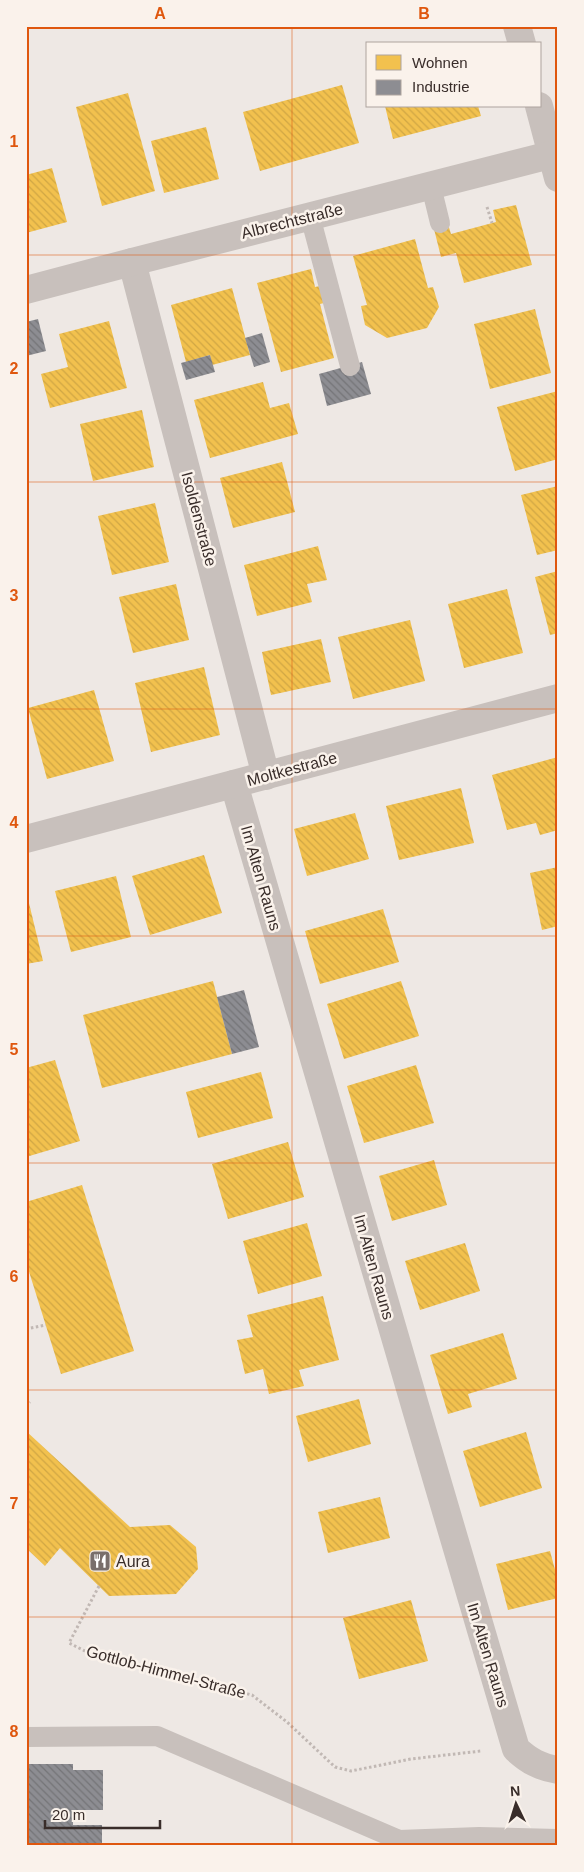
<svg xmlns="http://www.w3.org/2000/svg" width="584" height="1872" font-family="Arial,sans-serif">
  <defs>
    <pattern id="homes-back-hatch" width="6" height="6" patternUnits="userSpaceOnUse" patternTransform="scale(1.25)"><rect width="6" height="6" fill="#f2c14e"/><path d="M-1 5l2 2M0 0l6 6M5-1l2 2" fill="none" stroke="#d0a644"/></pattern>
    <pattern id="industry-back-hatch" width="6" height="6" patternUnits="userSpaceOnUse" patternTransform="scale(1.25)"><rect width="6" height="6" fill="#8d8d92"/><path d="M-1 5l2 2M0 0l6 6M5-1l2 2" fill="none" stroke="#747477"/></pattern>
  </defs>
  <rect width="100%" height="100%" fill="#eee8e4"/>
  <g fill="url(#homes-back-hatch)">
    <polygon points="342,85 359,143 260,171 243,112"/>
    <polygon points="128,93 155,191 102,206 76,107"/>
    <polygon points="385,106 478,106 481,116 393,139"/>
    <polygon points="206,127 219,179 164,193 151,141"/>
    <polygon points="52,168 67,222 26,233 26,175"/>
    <polygon points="516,205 532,265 464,283 456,253 441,257 433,225 447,221 451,234 496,222 493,210"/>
    <polygon points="415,239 428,288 433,287 439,307 427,328 387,338 365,325 361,306 367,305 353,256"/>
    <polygon points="311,269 315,287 320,286 324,303 320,304 334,358 281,372 257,283"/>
    <polygon points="232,288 250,355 212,365 210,355 186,362 171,305"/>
    <polygon points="535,309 551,373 490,389 474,324"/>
    <polygon points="109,321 127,388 50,408 41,374 68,367 59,334"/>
    <polygon points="263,382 270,408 289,403 298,434 210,458 194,400"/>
    <polygon points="558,391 558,459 515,471 497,407"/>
    <polygon points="142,410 154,467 93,481 80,424"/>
    <polygon points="282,462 295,512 233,528 220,478"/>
    <polygon points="558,486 558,550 537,555 521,495"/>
    <polygon points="155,503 169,562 112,575 98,516"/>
    <polygon points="318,546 327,580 307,584 312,602 257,616 244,565"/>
    <polygon points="558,571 558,633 550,635 535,577"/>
    <polygon points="176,584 189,640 133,653 119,597"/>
    <polygon points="507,589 523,653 464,668 448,604"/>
    <polygon points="410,620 425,681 353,699 338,637"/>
    <polygon points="321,639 331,682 271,695 262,652"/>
    <polygon points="204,667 220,735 151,752 135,683"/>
    <polygon points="94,690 114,761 47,779 28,708"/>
    <polygon points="558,757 558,830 540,835 536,823 507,830 492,775"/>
    <polygon points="461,788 474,843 399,860 386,806"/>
    <polygon points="355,813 369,859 307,876 294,829"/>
    <polygon points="204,855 222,913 150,935 132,876"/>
    <polygon points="558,867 558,926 542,930 530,873"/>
    <polygon points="116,876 131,937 71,952 55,891"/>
    <polygon points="28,899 43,961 26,964 26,900"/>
    <polygon points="383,909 399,962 320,984 305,931"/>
    <polygon points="213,981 232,1054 102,1088 83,1015"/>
    <polygon points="401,981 419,1036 344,1059 327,1004"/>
    <polygon points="55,1060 80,1141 26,1157 26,1068"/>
    <polygon points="416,1065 434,1123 364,1143 347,1086"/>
    <polygon points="261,1072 273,1118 198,1138 186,1092"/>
    <polygon points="288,1142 304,1197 228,1219 212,1164"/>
    <polygon points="434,1160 447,1205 392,1221 379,1176"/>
    <polygon points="82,1185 134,1351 61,1374 26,1262 26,1202"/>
    <polygon points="307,1223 322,1276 258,1294 243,1241"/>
    <polygon points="465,1243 480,1291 420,1310 405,1261"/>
    <polygon points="323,1296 339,1360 299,1370 304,1386 269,1394 263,1369 245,1374 237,1340 253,1337 247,1315"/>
    <polygon points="503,1333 517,1379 468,1394 472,1407 448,1414 430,1355"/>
    <polygon points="359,1399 371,1444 308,1462 296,1416"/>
    <polygon points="26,1431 130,1527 170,1525 196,1547 198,1569 176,1594 109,1596 60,1548 45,1566 26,1548"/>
    <polygon points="526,1432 542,1488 480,1507 463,1451"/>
    <polygon points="380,1497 390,1538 328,1553 318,1512"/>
    <polygon points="550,1551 558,1581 558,1598 508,1610 496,1564"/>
    <polygon points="411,1600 428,1661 359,1679 343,1618"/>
  </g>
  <g fill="url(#industry-back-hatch)">
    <polygon points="38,319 46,351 26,356 26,322"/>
    <polygon points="262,333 270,362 254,367 245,338"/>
    <polygon points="210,355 215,372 186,380 181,363"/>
    <polygon points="362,362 371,394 327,406 319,374"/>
    <polygon points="244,990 259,1047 232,1054 217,997"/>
    <polygon points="26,1764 73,1764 73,1770 103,1770 103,1810 73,1810 73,1825 102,1825 102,1846 26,1846"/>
  </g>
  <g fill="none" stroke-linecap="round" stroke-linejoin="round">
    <g stroke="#c1b8b4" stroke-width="3" stroke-dasharray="2.5 2.5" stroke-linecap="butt">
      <polyline points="487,207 492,223"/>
      <polyline points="26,1329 46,1325"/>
      <polyline points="26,1406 30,1402"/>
      <polyline points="99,1586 69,1643 91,1654 252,1695 287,1722 335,1767 351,1771 411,1759 481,1751"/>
    </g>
    <g stroke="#c8c0bc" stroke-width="20">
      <polyline points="431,186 440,223"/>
      <polyline points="310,216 350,366"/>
      <polyline points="26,1737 157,1736 399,1840 479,1837 558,1839"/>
    </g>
    <g stroke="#c8c0bc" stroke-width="28">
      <polyline points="517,26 522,44"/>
      <polyline points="539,106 558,178"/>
      <polyline points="132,262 266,776"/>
      <polyline points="26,290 132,262 558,153"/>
      <path d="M234,784L416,1409L516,1749C529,1761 540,1767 558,1770"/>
      <polyline points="26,839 558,698"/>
    </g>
  </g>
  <path fill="none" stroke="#df570e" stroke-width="1" stroke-opacity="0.55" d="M292,26V1846M26,255H558M26,482H558M26,709H558M26,936H558M26,1163H558M26,1390H558M26,1617H558"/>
  <defs>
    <g id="restaurant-square" transform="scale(1.125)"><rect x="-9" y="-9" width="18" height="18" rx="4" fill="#786e6b" stroke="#faf2eb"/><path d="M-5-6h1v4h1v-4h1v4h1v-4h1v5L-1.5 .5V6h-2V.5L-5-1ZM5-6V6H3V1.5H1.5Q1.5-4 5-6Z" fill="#fff"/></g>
  </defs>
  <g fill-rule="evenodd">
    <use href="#restaurant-square" x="100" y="1561"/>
  </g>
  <g text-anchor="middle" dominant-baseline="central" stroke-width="5" stroke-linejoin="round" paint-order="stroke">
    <g font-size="16" fill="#392d2a" stroke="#faf2eb">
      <text transform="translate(292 221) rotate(-14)">Albrechtstraße</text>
      <text transform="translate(199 519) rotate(75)">Isoldenstraße</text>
      <text transform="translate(292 769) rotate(-15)">Moltkestraße</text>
      <text transform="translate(261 878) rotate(74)">Im Alten Rauns</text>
      <text transform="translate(374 1267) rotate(74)">Im Alten Rauns</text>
      <text transform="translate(488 1655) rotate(73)">Im Alten Rauns</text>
      <text transform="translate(166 1672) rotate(15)">Gottlob-Himmel-Straße</text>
    </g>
    <g font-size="16" fill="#392d2a" stroke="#faf2eb" text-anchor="start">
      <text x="116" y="1561">Aura</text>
    </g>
  </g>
  <rect width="584" height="1872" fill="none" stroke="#faf2eb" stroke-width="55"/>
  <rect x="366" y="42" width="175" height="65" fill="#faf2eb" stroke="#ada39e"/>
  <rect x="376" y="55" width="25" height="15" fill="#f2c14e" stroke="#ada39e"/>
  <text x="412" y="68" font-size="15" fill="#392d2a">Wohnen</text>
  <rect x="376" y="80" width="25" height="15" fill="#8d8d92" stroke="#ada39e"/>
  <text x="412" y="92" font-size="15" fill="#392d2a">Industrie</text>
  <g transform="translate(516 1804) rotate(356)" stroke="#faf2eb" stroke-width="4" paint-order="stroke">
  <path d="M0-4L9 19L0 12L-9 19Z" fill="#392d2a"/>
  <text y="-8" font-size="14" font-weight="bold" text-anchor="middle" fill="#392d2a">N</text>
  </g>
  <path d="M45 1820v8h115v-8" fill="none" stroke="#392d2a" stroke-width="2.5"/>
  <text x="52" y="1820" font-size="15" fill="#392d2a" stroke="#faf2eb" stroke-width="4" paint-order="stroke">20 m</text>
  <rect x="28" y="28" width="528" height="1816" fill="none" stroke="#df570e" stroke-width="2"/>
  <g font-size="16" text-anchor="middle" font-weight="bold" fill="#df570e">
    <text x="160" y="19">A</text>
    <text x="424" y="19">B</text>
    <text x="14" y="147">1</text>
    <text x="14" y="374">2</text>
    <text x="14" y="601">3</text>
    <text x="14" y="828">4</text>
    <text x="14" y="1055">5</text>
    <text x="14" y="1282">6</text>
    <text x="14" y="1509">7</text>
    <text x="14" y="1737">8</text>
  </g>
</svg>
